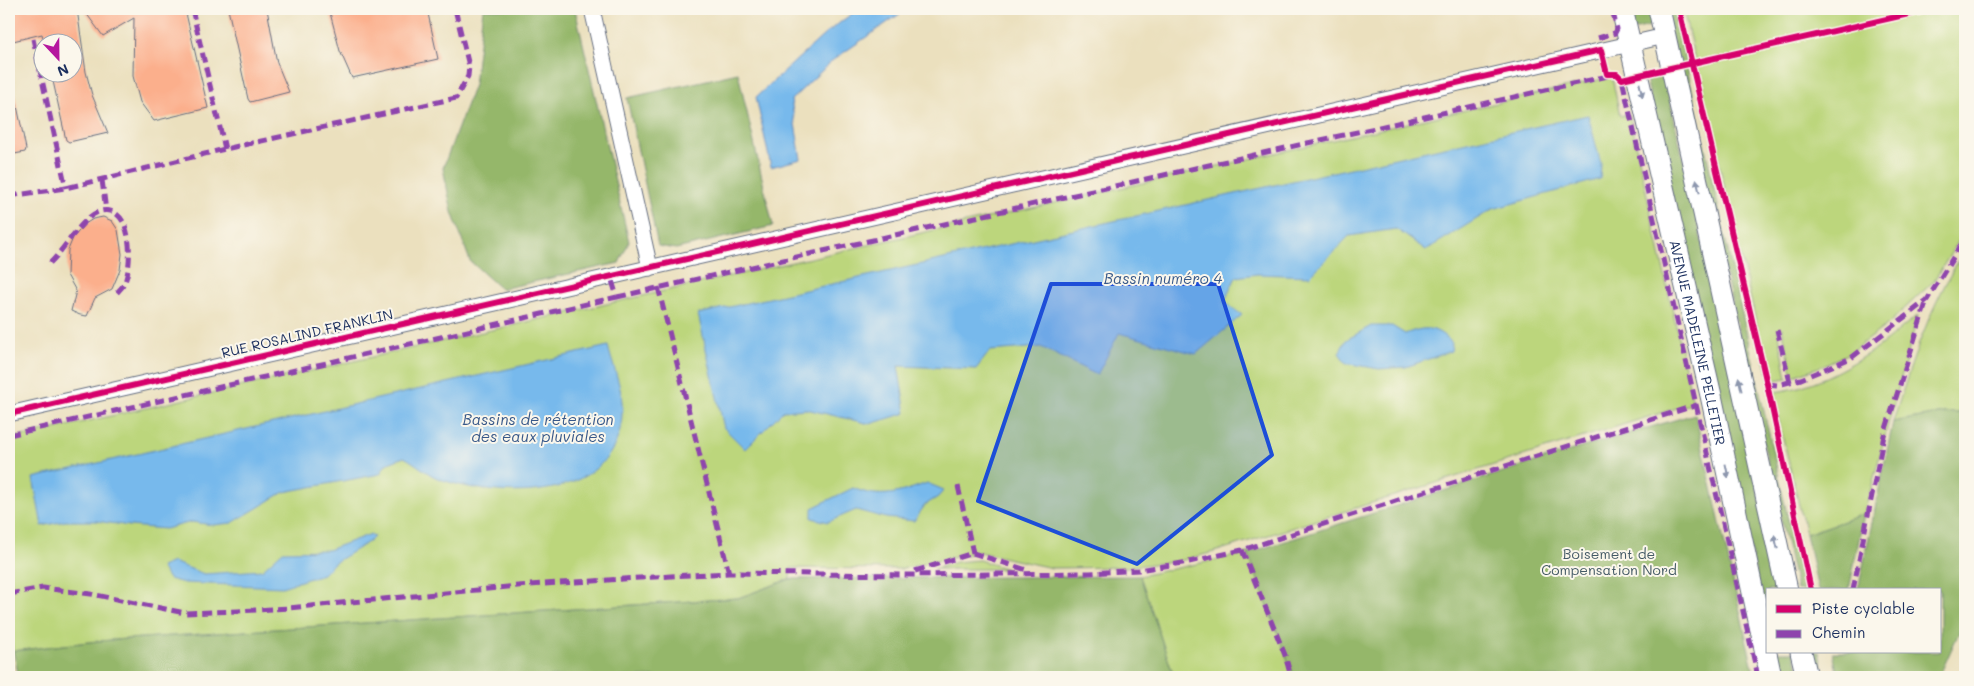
<svg xmlns="http://www.w3.org/2000/svg" width="1974" height="686" font-family="Mali,sans-serif">
  <rect width="100%" height="100%" fill="#fbf7ec"/>
  <filter id="ink" filterUnits="userSpaceOnUse"><feTurbulence type="fractalNoise" baseFrequency=".02" numOctaves="2"/><feDisplacementMap in="SourceGraphic" scale="10" xChannelSelector="R" yChannelSelector="G"/><feConvolveMatrix kernelMatrix="1 2 1 2 8 2 1 2 1" color-interpolation-filters="sRGB"/></filter>
  <filter id="wash" filterUnits="userSpaceOnUse"><feTurbulence type="fractalNoise" baseFrequency=".0096" numOctaves="4" result="noise"/><feDisplacementMap in="SourceGraphic" scale="20" xChannelSelector="R" yChannelSelector="G"/><feGaussianBlur stdDeviation="1.12" result="paint"/><feColorMatrix in="noise" values="0 0 0 0 0 0 0 0 0 0 0 0 0 0 0 0 0 1.4 0 .05"/><feComposite in="paint" operator="in"/></filter>
  <g filter="url(#wash)">
    <rect width="100%" height="100%" fill="#ebe0be"/>
    <g fill="#bcd67b" stroke="#6c826c">
      <polygon points="1683,9 1965,9 1965,231 1933,282 1887,325 1849,353 1819,367 1793,376 1782,328 1778,329 1787,378 1770,381"/>
      <polygon points="1612,77 1620,116 1629,114 1693,403 1214,552 1179,561 1126,567 1052,568 979,552 901,569 791,568 790,579 738,598 98,641 13,651 9,632 9,439"/>
      <path d="M1965,250V413H1944L1893,422C1913,358 1929,307 1965,250Z"/>
      <path d="M1918,315L1864,514L1806,534L1772,392C1810,389 1847,368 1878,347C1892,337 1904,325 1918,315Z"/>
      <polygon points="1248,553 1294,677 1174,677 1140,576"/>
      <polygon points="979,560 1007,569 934,569 956,562"/>
    </g>
    <g fill="#95b76b" stroke="#587364">
      <polygon points="483,9 575,9 629,242 619,263 501,289 470,261 452,212 443,168 474,85"/>
      <polygon points="1628,9 1649,9 1653,25 1633,30"/>
      <polygon points="1665,9 1674,9 1804,590 1797,590"/>
      <polygon points="738,73 773,226 676,249 658,246 627,98"/>
      <polygon points="1664,74 1780,590 1768,590 1768,627 1646,78"/>
      <polygon points="1944,413 1965,413 1965,619 1939,677 1838,677 1833,652 1940,652 1940,590 1858,590 1893,422"/>
      <polygon points="1695,414 1755,677 1294,677 1248,553 1566,452"/>
      <polygon points="1864,514 1849,590 1818,590 1806,534"/>
      <polygon points="1140,576 1174,677 19,677 13,651 98,641 738,598 790,579"/>
      <polygon points="1773,652 1794,652 1800,677 1779,677"/>
      <polygon points="1811,652 1819,652 1824,677 1816,677"/>
    </g>
    <g fill="#77b9ec" stroke="#4974a5">
      <polygon points="858,9 907,9 833,60 791,100 801,159 771,167 756,97 825,34"/>
      <polygon points="1588,115 1601,164 1600,179 1493,209 1426,250 1396,229 1349,236 1310,276 1257,274 1236,277 1224,302 1242,315 1196,354 1119,333 1097,375 1041,347 990,351 976,369 898,366 906,413 870,424 806,409 783,411 745,449 724,428 698,314"/>
      <path d="M1371,326H1392L1405,334C1425,326 1436,326 1452,343L1451,351L1406,367L1379,369L1346,363L1339,353L1346,340Z"/>
      <path d="M608,346C612,364 621,384 622,402C628,501 507,503 440,479C428,475 416,463 404,457L386,464L380,474L284,492L232,523L213,525L192,522L165,529L130,526L96,521H65L42,526L33,478Z"/>
      <path d="M927,483L944,490L938,497L925,505L914,521L886,518L856,510L828,522L812,518V508L853,488C881,500 900,493 927,483Z"/>
      <polygon points="371,534 374,537 370,541 334,563 323,574 282,587 184,583 169,579 161,567 173,562 204,574 262,570 283,551 328,550"/>
    </g>
    <g id="blocks">
      <g fill="#fbaf8c">
        <polygon points="9,9 77,9 86,72 92,95 108,133 69,142 66,140 51,72 72,72 72,42 44,42 42,34 9,42"/>
        <polygon points="83,9 185,9 208,108 154,121 140,102 133,76 134,18 103,36"/>
        <polygon points="228,9 267,9 277,63 289,92 250,102 248,99"/>
        <polygon points="329,9 427,9 438,59 352,78 340,51"/>
        <polygon points="9,96 15,96 26,149 25,152 9,155"/>
        <polygon points="103,217 112,221 118,230 122,254 120,270 112,289 95,298 87,316 80,315 71,311 76,291 67,275 68,250 73,238 85,224 93,219"/>
      </g>
    </g>
  </g>
  <g filter="url(#ink)">
    <use href="#blocks" fill-opacity="0" stroke="#646d80" stroke-width="1"/>
    <g fill="none" stroke-linecap="round" stroke-linejoin="round">
      <g stroke="#646d80" stroke-width="17">
        <g id="street">
          <polyline points="592,9 650,268"/>
          <polyline points="9,414 1665,36"/>
        </g>
      </g>
      <g stroke="#646d80" stroke-width="23">
        <g id="secondary">
          <path id="s1" d="M1622,9L1712,400L1771,677"/>
          <polyline points="1659,9 1787,590"/>
          <polyline points="1801,652 1807,677"/>
        </g>
      </g>
      <use href="#street" stroke="#fff" stroke-width="15"/>
      <use href="#secondary" stroke="#fff" stroke-width="21"/>
      <g stroke="#8e44ad" stroke-width="5" stroke-dasharray="10 5" stroke-linecap="butt">
        <polyline points="192,9 225,149"/>
        <polyline points="1598,38 1615,33 1617,29 1612,9"/>
        <polyline points="33,39 66,188"/>
        <polyline points="102,180 106,211"/>
        <polyline points="9,196 66,188 225,149 456,98 468,76 469,66 455,9"/>
        <path d="M50,263C64,250 83,215 101,211C134,204 133,266 124,284C122,288 117,292 114,296"/>
        <polyline points="658,287 729,573"/>
        <polyline points="617,297 1617,74 1622,79 1758,677"/>
        <polyline points="1777,330 1790,382"/>
        <polyline points="1767,384 1778,385 1801,379 1851,358 1927,300 1965,238"/>
        <polyline points="9,435 617,297 611,277"/>
        <polyline points="958,486 973,553"/>
        <polyline points="1242,550 1285,655 1291,677"/>
        <polyline points="915,571 973,553 1027,570"/>
        <polyline points="1853,590 1884,435 1927,300"/>
        <polyline points="9,594 43,588 91,594 185,613 238,611 289,608 529,585 671,576 729,573 905,575 1090,573 1139,570 1189,562 1242,550 1697,405"/>
      </g>
      <g stroke="#fbf7ec" stroke-width="9">
        <g id="cycleway">
          <polyline points="1679,9 1767,384 1811,590"/>
          <polyline points="9,414 1601,50 1607,74 1617,74 1622,79 1931,9"/>
        </g>
      </g>
      <use href="#cycleway" stroke="#d6006c" stroke-width="6"/>
    </g>
    <defs><path id="oneway-solid" d="M-6-.8H1V-3.2L6.5 0L1 3.2V.8H-6Z" transform="scale(1.25)"/></defs>
    <g fill="#8d97ae">
      <use href="#oneway-solid" transform="translate(1641 90) rotate(77)"/>
      <use href="#oneway-solid" transform="translate(1698 186) rotate(-103)"/>
      <use href="#oneway-solid" transform="translate(1740 384) rotate(-102)"/>
      <use href="#oneway-solid" transform="translate(1727 471) rotate(78)"/>
      <use href="#oneway-solid" transform="translate(1776 542) rotate(-103)"/>
    </g>
  </g>
  <path fill="#1d4ed8" fill-opacity="0.2" stroke="#1d4ed8" stroke-width="4" stroke-linejoin="round" d="M1051,284H1218L1272,455L1137,564L978,501Z"/>
  <g text-anchor="middle" dominant-baseline="central" stroke-width="4" stroke-linejoin="round" paint-order="stroke">
    <g font-size="14" fill="#1b2f5e" stroke="#fbf7ec">
      <text transform="translate(307 333) rotate(-13)">RUE ROSALIND FRANKLIN</text>
      <text stroke="none"><textPath href="#s1" startOffset="342">AVENUE MADELEINE PELLETIER</textPath></text>
    </g>
    <g font-size="14" fill="#435965" stroke="#fbf7ec">
      <text x="1609" y="553">Boisement de<tspan x="1609" dy="16">Compensation Nord</tspan></text>
    </g>
    <g font-size="15" font-style="italic" fill="#375889" stroke="#fbf7ec">
      <text x="1163" y="278">Bassin numéro 4</text>
      <text x="538" y="419">Bassins de rétention<tspan x="538" dy="17">des eaux pluviales</tspan></text>
    </g>
  </g>
  <rect width="1974" height="686" fill="none" stroke="#fbf7ec" stroke-width="30"/>
  <rect x="1766" y="588" width="175" height="65" fill="#fbf7ec" stroke="#a1a7b3"/>
  <rect x="1776" y="605" width="25" height="8" fill="#d6006c" stroke="#a1a7b3"/>
  <text x="1812" y="614" font-size="15" fill="#1b2f5e">Piste cyclable</text>
  <rect x="1776" y="630" width="25" height="8" fill="#8e44ad" stroke="#a1a7b3"/>
  <text x="1812" y="638" font-size="15" fill="#1b2f5e">Chemin</text>
  <g transform="translate(58 58) rotate(158)"><circle r="24" fill="#fbf7ec" stroke="#a1a7b3"/>
  <path d="M0-4L9 19L0 12L-9 19Z" fill="#b5179e"/>
  <text y="-8" font-size="14" font-weight="bold" text-anchor="middle" fill="#1b2f5e">N</text>
  </g>
</svg>
